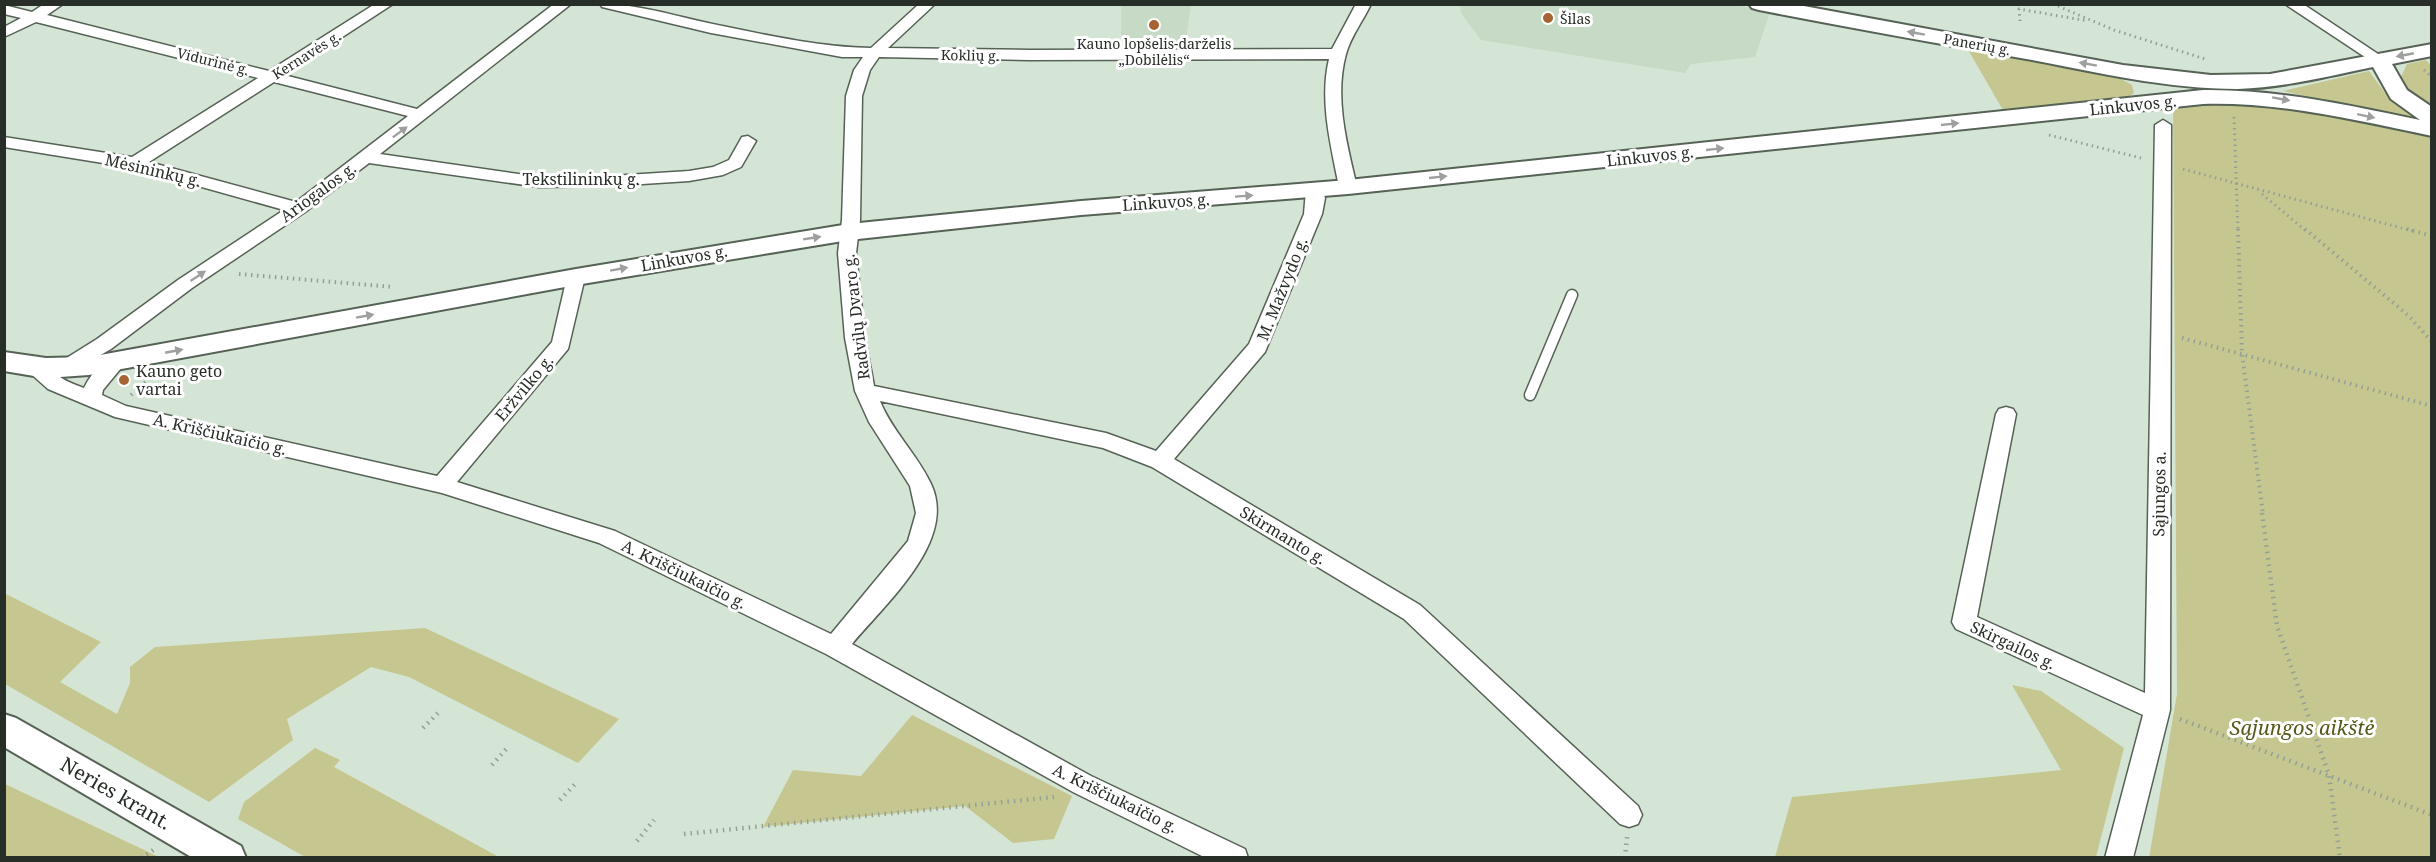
<svg xmlns="http://www.w3.org/2000/svg" width="2436" height="862" font-family="'Noto Serif',serif">
  <rect width="100%" height="100%" fill="#d5e5d5"/>
  <g fill="#c6dac6">
    <polygon points="1731,4 1770,12 1755,57 1691,64 1685,73 1481,40 1461,13 1460,5"/>
    <polygon points="1121,5 1191,5 1185,46 1121,46"/>
  </g>
  <g fill="#c6c790">
    <polygon points="1967,48 2114,75 2132,85 2134,93 2127,98 2004,112"/>
    <polygon points="2426,60 2431,65 2431,111 2412,96 2401,77 2407,64"/>
    <polygon points="2369,71 2385,93 2427,123 2283,91"/>
    <polygon points="2227,101 2287,106 2431,135 2431,857 2149,858 2177,694 2173,107"/>
    <polygon points="4,593 101,642 60,682 117,714 130,683 130,667 155,647 425,628 619,719 578,763 409,677 371,667 287,719 293,740 209,802 5,684"/>
    <polygon points="2012,685 2041,691 2124,748 2096,857 1775,857 1792,797 2061,770"/>
    <polygon points="912,715 1072,796 1054,839 1013,843 965,806 763,827 793,770 861,776"/>
    <polygon points="315,748 340,760 334,767 499,857 305,857 238,819 244,802"/>
    <polygon points="4,784 5,784 159,857 5,857"/>
  </g>
  <g fill="none" stroke-linecap="round" stroke-linejoin="round">
    <g stroke="#556255" stroke-width="13">
      <polyline id="lane" points="1530,395 1572,295"/>
    </g>
    <g stroke="#556255" stroke-width="3">
      <g id="street">
        <path d="M44,4H63L47,15L269,71L375,4H393L284,75L417,109L554,4H571L380,154L539,177L611,176L689,171L713,167L729,160L742,137L748,136L756,141L741,167L723,175L689,181L611,186L539,187L369,163L305,212L192,288L111,349L64,376L57,374L54,369L57,364L97,339L178,280L284,210L134,168L4,147V137L132,157L258,78L36,22L4,37V27L21,18L4,14V5L32,12ZM274,82L408,116L296,202L149,162Z"/>
        <path d="M600,4C637,4 672,15 708,23C761,34 817,47 871,48L919,4H935L888,48L1029,50L1332,49L1356,4H1371C1363,21 1351,36 1346,54C1334,97 1347,145 1357,187L1354,191H1342L1339,187C1331,146 1319,101 1329,59L1029,60L879,57L870,70L862,96L860,220L856,253L865,338L874,386L1106,433L1156,451L1249,344L1304,214L1306,190L1309,186H1321L1325,198L1322,214L1265,352L1174,459L1420,605L1638,806L1642,815L1638,824L1629,827L1620,824L1404,619L1152,467L1103,448L880,401C892,431 917,454 931,484C958,541 885,604 852,644L1091,776L1245,849L1248,858H1206L1073,792L826,654L599,543L442,493L115,417L48,389L22,366L25,361C40,357 48,369 60,377C67,382 76,385 84,388C91,374 107,352 123,357L126,362L103,390L102,395L126,406L437,476L552,342L567,277L569,273H583L585,277L568,349L457,482L615,531L831,634L908,541L916,513L910,486L869,422L855,391L845,338L838,253L842,220L846,96L854,70L863,57H842L711,33L602,7Z"/>
        <polygon points="2285,4 2303,4 2387,60 2384,63 2374,63"/>
        <polygon points="2163,120 2171,125 2170,710 2133,858 2105,858 2143,715 1956,629 1952,622 1996,414 1999,409 2006,407 2013,409 2016,414 1977,617 2145,693 2155,125"/>
      </g>
    </g>
    <g stroke="#556255" stroke-width="4">
      <g id="secondary">
        <path d="M1749,4H1793L2123,65L2211,75L2270,74L2432,44V56L2392,64L2407,90L2432,107V136C2355,120 2281,102 2203,104L1348,194L1081,215L849,240L576,285L89,375L46,378L4,371V352L46,358L89,357L576,269L849,224L1081,201L1348,180L2203,90C2277,89 2348,105 2420,120L2391,99L2373,67C2329,76 2283,88 2238,89C2168,89 2100,73 2032,60C1941,44 1850,28 1759,10L1752,8Z"/>
        <polygon points="4,714 16,718 241,846 246,858 193,858 4,747"/>
      </g>
    </g>
    <g stroke="#94a094" stroke-width="3" stroke-dasharray="1.5 4" stroke-linecap="butt">
      <polyline points="2053,4 2114,30 2205,59"/>
      <polyline points="2020,21 2019,9 2088,21"/>
      <polyline points="2424,70 2432,77"/>
      <polyline points="2234,117 2238,231"/>
      <polyline points="2049,135 2141,158"/>
      <polyline points="2183,169 2413,231"/>
      <polyline points="2262,194 2306,231"/>
    </g>
    <g stroke="#94a094" stroke-width="4" stroke-dasharray="1.5 4.5" stroke-linecap="butt">
      <polyline points="2238,229 2242,354 2263,514"/>
      <polyline points="2305,229 2409,316 2432,342"/>
      <polyline points="2407,229 2432,236"/>
      <polyline points="239,274 393,287"/>
      <polyline points="2182,338 2432,406"/>
      <polyline points="131,395 150,378"/>
    </g>
    <g stroke="#94a094" stroke-width="4.5" stroke-dasharray="1.5 5" stroke-linecap="butt">
      <polyline points="2262,513 2277,626 2329,775 2340,858"/>
      <polyline points="2180,719 2432,815"/>
      <polyline points="423,728 438,713"/>
      <polyline points="492,765 508,747"/>
      <polyline points="560,800 577,782"/>
      <polyline points="684,834 1054,797"/>
      <polyline points="637,841 654,820"/>
      <polyline points="141,858 155,849"/>
      <polyline points="1625,858 1627,837"/>
    </g>
    <use href="#lane" stroke="#fff" stroke-width="10"/>
    <use href="#street" fill="#fff" fill-rule="evenodd"/>
    <use href="#secondary" fill="#fff" fill-rule="evenodd"/>
  </g>
  <defs><path id="oneway-solid" d="M-6-.8H1V-3.2L6.5 0L1 3.2V.8H-6Z" transform="scale(1.5)"/></defs>
  <g fill="#9ea09e">
    <use href="#oneway-solid" transform="translate(1916 33) rotate(-170)"/>
    <use href="#oneway-solid" transform="translate(2405 55) rotate(169)"/>
    <use href="#oneway-solid" transform="translate(2088 64) rotate(-170)"/>
    <use href="#oneway-solid" transform="translate(2281 99) rotate(10)"/>
    <use href="#oneway-solid" transform="translate(2366 116) rotate(12)"/>
    <use href="#oneway-solid" transform="translate(1950 124) rotate(-6)"/>
    <use href="#oneway-solid" transform="translate(400 132) rotate(-37)"/>
    <use href="#oneway-solid" transform="translate(1715 149) rotate(-6)"/>
    <use href="#oneway-solid" transform="translate(1438 177) rotate(-6)"/>
    <use href="#oneway-solid" transform="translate(1244 196) rotate(-4)"/>
    <use href="#oneway-solid" transform="translate(812 238) rotate(-9)"/>
    <use href="#oneway-solid" transform="translate(619 269) rotate(-10)"/>
    <use href="#oneway-solid" transform="translate(198 276) rotate(-34)"/>
    <use href="#oneway-solid" transform="translate(365 316) rotate(-10)"/>
    <use href="#oneway-solid" transform="translate(174 351) rotate(-11)"/>
  </g>
  <g fill="#a76333" stroke="#fff" stroke-width="2">
    <circle cx="1548" cy="18" r="6"/>
    <circle cx="1154" cy="25" r="6"/>
    <circle cx="124" cy="380" r="6"/>
  </g>
  <g text-anchor="middle" dominant-baseline="central" stroke-width="6" stroke-linejoin="round" paint-order="stroke">
    <g font-size="14" fill="#272d27" stroke="#fff" text-anchor="start">
      <text x="1560" y="18">Šilas</text>
      <text x="1154" y="43" text-anchor="middle">Kauno lopšelis-darželis<tspan x="1154" dy="16">„Dobilėlis“</tspan></text>
    </g>
    <g font-size="14" fill="#272d27" stroke="#fff">
      <text transform="translate(1977 44) rotate(10)">Panerių g.</text>
      <text transform="translate(306 55) rotate(-32)">Kernavės g.</text>
      <text transform="translate(970 55) rotate(1)">Koklių g.</text>
      <text transform="translate(213 61) rotate(14)">Vidurinė g.</text>
    </g>
    <g font-size="16" fill="#272d27" stroke="#fff">
      <text transform="translate(2133 105) rotate(-6)">Linkuvos g.</text>
      <text transform="translate(1650 156) rotate(-6)">Linkuvos g.</text>
      <text transform="translate(153 170) rotate(13)">Mėsininkų g.</text>
      <text x="581" y="179">Tekstilininkų g.</text>
      <text transform="translate(318 192) rotate(-36)">Ariogalos g.</text>
      <text transform="translate(1166 202) rotate(-4)">Linkuvos g.</text>
      <text transform="translate(684 258) rotate(-10)">Linkuvos g.</text>
      <text transform="translate(1282 289) rotate(-68)">M. Mažvydo g.</text>
      <text transform="translate(856 317) rotate(-97)">Radvilų Dvaro g.</text>
      <text transform="translate(524 388) rotate(-50)">Eržvilko g.</text>
      <text transform="translate(220 434) rotate(13)">A. Kriščiukaičio g.</text>
      <text transform="translate(2159 494) rotate(-89)">Sąjungos a.</text>
      <text transform="translate(1283 535) rotate(31)">Skirmanto g.</text>
      <text transform="translate(684 574) rotate(26)">A. Kriščiukaičio g.</text>
      <text transform="translate(2013 645) rotate(25)">Skirgailos g.</text>
      <text transform="translate(1115 798) rotate(26)">A. Kriščiukaičio g.</text>
    </g>
    <g font-size="16" fill="#272d27" stroke="#fff" text-anchor="start">
      <text x="136" y="371">Kauno geto<tspan x="136" dy="18">vartai</tspan></text>
    </g>
    <g font-size="20" font-style="italic" fill="#58581a" stroke="#fff">
      <text x="2302" y="727">Sąjungos aikštė</text>
    </g>
    <g font-size="20" fill="#272d27" stroke="#fff">
      <text transform="translate(116 793) rotate(30)">Neries krant.</text>
    </g>
  </g>
  <rect width="2436" height="862" fill="none" stroke="#272d27" stroke-width="12"/>
</svg>
